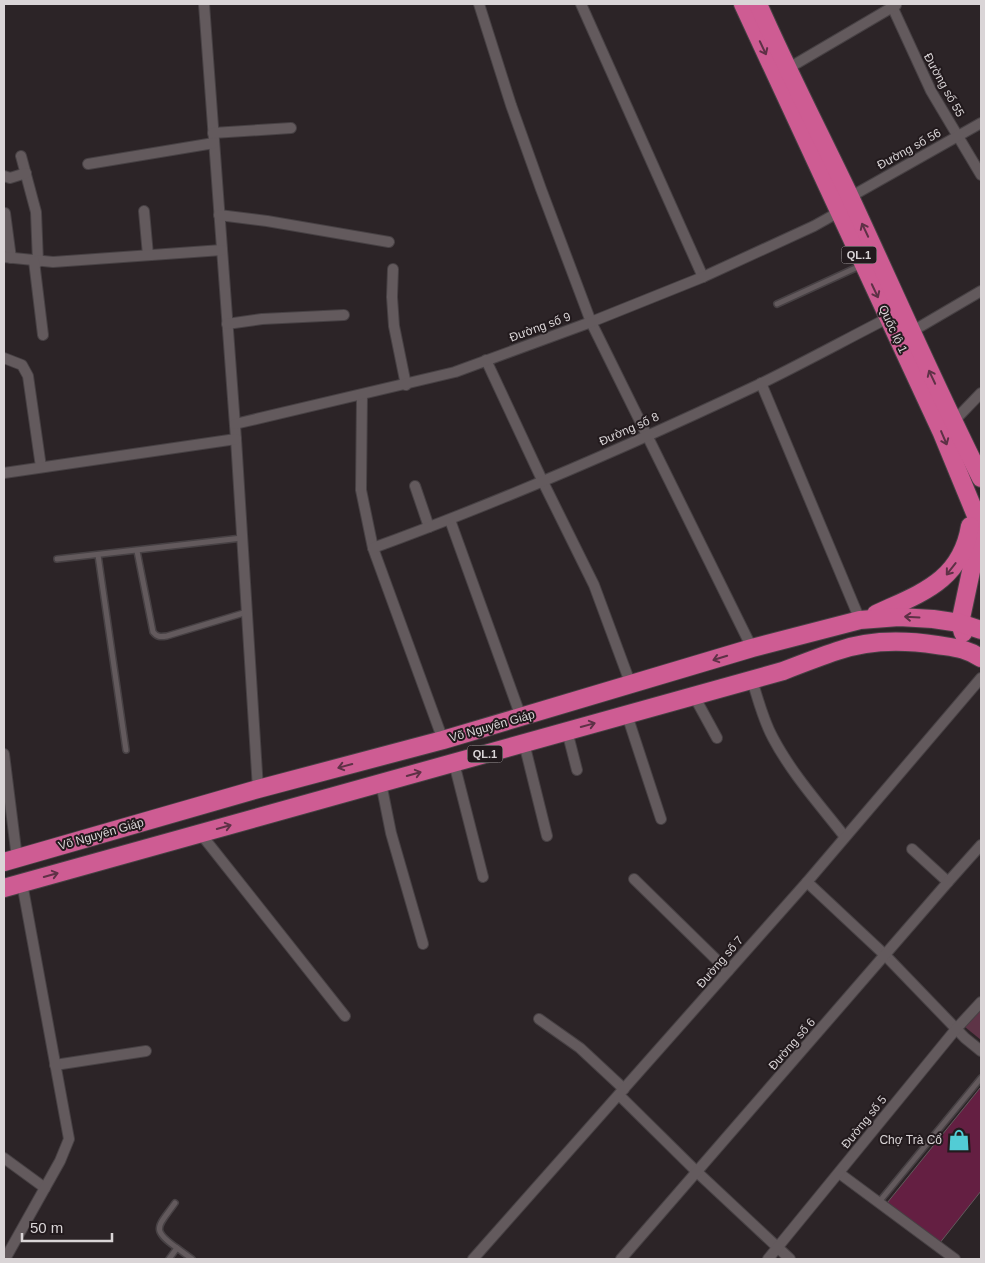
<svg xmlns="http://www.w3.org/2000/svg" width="985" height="1263" font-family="Arial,sans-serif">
  <rect width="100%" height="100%" fill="#2c2427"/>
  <polygon fill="#5e3447" points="981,1009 981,1040 965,1027"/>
  <polygon fill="#641f42" stroke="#62595c" points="980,1088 981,1090 981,1191 939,1244 887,1203"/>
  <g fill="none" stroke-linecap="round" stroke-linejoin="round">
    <g stroke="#474144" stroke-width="8">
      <g id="lane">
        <polyline points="777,304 860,266"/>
        <path d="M137,551L153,632C157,637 160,637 167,636L247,612"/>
        <polyline points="98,555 126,750"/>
        <polyline points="57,559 242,538"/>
        <polyline points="879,1202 981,1078"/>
        <path d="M175,1203C158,1227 150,1229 177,1248"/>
        <polyline points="169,1259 177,1248 192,1259"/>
      </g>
    </g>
    <g stroke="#474144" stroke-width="12">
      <g id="street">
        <polyline points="204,4 236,439 258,789"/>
        <polyline points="479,4 511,105 541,189 591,322 752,648"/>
        <polyline points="581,4 703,277"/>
        <polyline points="891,4 931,91 981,175"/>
        <polyline points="787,69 896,5"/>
        <polyline points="213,133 291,128"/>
        <polyline points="21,156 36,212 38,262"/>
        <polyline points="88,164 214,143"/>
        <polyline points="4,176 10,178 26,173"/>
        <polyline points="850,197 981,123"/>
        <polyline points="144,211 148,255"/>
        <polyline points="5,213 11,258"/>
        <polyline points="219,215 267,221 389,242"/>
        <polyline points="4,257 53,262 222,250"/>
        <polyline points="34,261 43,335"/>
        <polyline points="393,269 392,297 394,326 406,385"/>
        <polyline points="227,324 262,319 344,315"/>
        <polyline points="911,332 981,291"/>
        <polyline points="4,358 22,365 28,376 41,467"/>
        <polyline points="486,360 543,482 594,585 631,685"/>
        <polyline points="761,383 860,620"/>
        <polyline points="362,395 361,490 373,548 443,740"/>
        <polyline points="953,422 981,393"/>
        <polyline points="235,424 455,372 591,322 703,277 814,226 839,212"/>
        <polyline points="4,473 236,439"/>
        <polyline points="415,486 429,527"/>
        <polyline points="450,520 521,717"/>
        <path d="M373,548C505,500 633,444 760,384C803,363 845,340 888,318"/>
        <path d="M752,680C758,699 763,720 773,738C792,774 820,805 845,837"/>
        <polyline points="694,696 717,738"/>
        <polyline points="627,715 661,819"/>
        <polyline points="567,731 577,770"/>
        <polyline points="524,743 547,836"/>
        <polyline points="4,754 17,858"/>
        <polyline points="454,763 483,877"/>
        <polyline points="381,783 391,833 423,944"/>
        <polyline points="200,833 345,1016"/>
        <polyline points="912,849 948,882"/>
        <polyline points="634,879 728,971"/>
        <polyline points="807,882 885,955 965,1038 981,1051"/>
        <polyline points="539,1019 580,1048 624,1089"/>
        <polyline points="55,1065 146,1051"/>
        <polyline points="619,1095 697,1172 790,1259"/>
        <polyline points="4,1158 45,1188"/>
        <polyline points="839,1173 955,1259"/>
        <polyline points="5,1259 60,1161 69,1139 22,883"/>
        <polyline points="473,1259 807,882 981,678"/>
        <polyline points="621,1259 948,882 981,845"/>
        <polyline points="768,1259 956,1029 981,1002"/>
      </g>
    </g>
    <g stroke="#474144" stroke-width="20">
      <g id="highway">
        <polyline points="743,4 942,433 977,518 977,543 960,623 963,633"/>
        <path d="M758,4C787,70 820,134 851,199C894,292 935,386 981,478"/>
        <path d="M876,614C921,593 961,581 970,526"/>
        <polyline points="4,862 258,789 443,740 752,648 860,620 899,617 933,619 960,623 981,630"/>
        <path d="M4,888L783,671C801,664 819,657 837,651C868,640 905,640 937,645C956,648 965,648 981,658"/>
      </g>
    </g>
    <use href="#lane" stroke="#635a5d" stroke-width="5"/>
    <use href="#street" stroke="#635a5d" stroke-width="10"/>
    <use href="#highway" stroke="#ce5c93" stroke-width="18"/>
  </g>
  <defs><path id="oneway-shaft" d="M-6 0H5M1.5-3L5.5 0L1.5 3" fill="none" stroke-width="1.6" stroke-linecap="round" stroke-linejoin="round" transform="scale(1.25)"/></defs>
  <g stroke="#5e3146">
    <use href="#oneway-shaft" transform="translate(763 48) rotate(65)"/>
    <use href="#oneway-shaft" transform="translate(865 230) rotate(-115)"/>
    <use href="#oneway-shaft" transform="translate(875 291) rotate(65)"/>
    <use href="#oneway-shaft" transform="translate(932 377) rotate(-115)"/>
    <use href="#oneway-shaft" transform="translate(944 438) rotate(67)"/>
    <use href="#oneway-shaft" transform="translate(951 569) rotate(128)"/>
    <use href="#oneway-shaft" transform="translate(912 617) rotate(-177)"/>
    <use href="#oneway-shaft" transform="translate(720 658) rotate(163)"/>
    <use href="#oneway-shaft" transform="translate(588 725) rotate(-15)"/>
    <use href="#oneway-shaft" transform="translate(345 766) rotate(165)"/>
    <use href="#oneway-shaft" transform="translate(414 774) rotate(-16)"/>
    <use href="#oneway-shaft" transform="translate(224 827) rotate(-16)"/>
    <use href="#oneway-shaft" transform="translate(51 875) rotate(-16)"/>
  </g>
  <defs>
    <g id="shop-bare" transform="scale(1.725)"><path d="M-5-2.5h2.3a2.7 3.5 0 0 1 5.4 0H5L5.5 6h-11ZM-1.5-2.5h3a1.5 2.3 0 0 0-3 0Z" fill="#52ccd5" stroke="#221a1d" stroke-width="2.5" paint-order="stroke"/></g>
  </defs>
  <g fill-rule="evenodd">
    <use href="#shop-bare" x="959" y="1140"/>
  </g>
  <g text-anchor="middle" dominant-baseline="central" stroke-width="4" stroke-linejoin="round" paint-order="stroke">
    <g fill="#221a1d" stroke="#a39d9f" stroke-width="1">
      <rect x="841.5" y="246.5" width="35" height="17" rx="4"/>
      <rect x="467.5" y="745.5" width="35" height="17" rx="4"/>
    </g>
    <g font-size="11" font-weight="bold" fill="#dad5d7">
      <text x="859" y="255">QL.1</text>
      <text x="485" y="754">QL.1</text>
    </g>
    <g font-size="12" fill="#dad5d7" stroke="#221a1d">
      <text transform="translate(944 85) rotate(61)">Đường số 55</text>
      <text transform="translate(909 149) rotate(-29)">Đường số 56</text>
      <text transform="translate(540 327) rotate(-20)">Đường số 9</text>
      <text transform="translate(893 329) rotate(65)">Quốc lộ 1</text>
      <text transform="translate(629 429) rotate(-24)">Đường số 8</text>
      <text transform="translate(492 726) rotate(-16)">Võ Nguyên Giáp</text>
      <text transform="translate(101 834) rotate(-16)">Võ Nguyên Giáp</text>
      <text transform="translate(720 962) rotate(-49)">Đường số 7</text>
      <text transform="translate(792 1044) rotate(-49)">Đường số 6</text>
      <text transform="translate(864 1122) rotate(-51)">Đường số 5</text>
    </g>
    <g font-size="12" fill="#dad5d7" stroke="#221a1d" text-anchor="end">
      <text x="942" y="1140">Chợ Trà Cổ</text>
    </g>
  </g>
  <rect width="985" height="1263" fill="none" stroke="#dad5d7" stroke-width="10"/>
  <path d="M22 1233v8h90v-8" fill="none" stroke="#dad5d7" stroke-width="2.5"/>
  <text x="30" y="1233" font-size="15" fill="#dad5d7" stroke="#221a1d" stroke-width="4" paint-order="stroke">50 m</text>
</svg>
